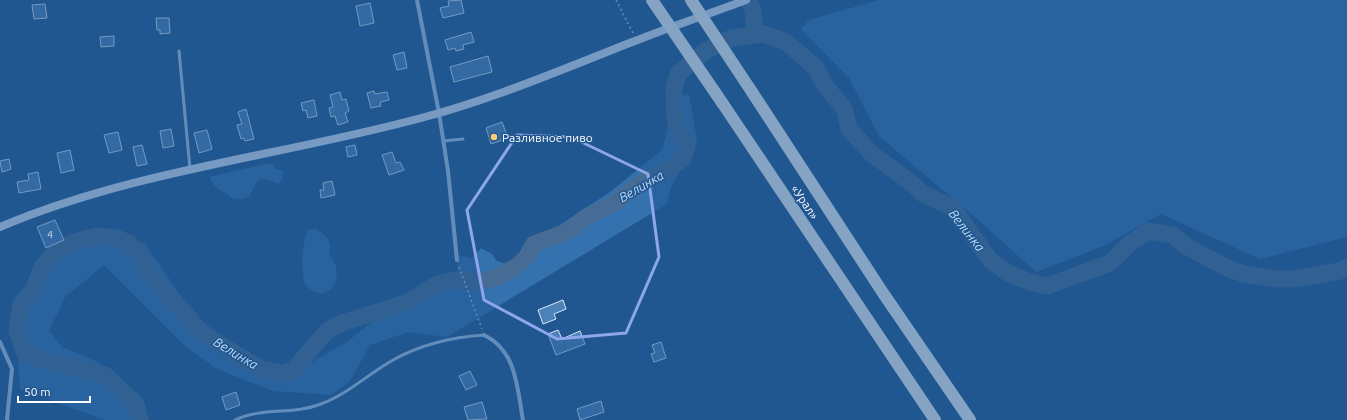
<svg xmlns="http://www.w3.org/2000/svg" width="1347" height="420" font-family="Ubuntu,sans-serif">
  <rect width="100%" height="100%" fill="#215791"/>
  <g fill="#3471af">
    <polygon points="879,0 1347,0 1347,237 1260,259 1161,214 1103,246 1036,272 983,224 879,136 849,78 801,29 809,20"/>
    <polygon points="689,94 697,141 671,187 667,204 447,337 408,332 370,345 350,381 331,395 273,391 217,369 184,345 104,265 65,297 49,331 62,347 100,363 131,394 137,420 105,420 20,389 14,306 37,271 59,246 105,229 145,244 194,315 242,352 284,378 347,342 402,298 458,273 457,255 472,258 481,248 492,254 497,261 507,264 549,232 610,192 662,150 668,128 669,101"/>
    <path d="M269,163L274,165L275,169L283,171L282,180L278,184L267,179H259C249,190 254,203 232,198C225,191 211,187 210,177Z"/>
    <path d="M316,229C327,236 332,241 329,255C348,273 329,312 304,283L302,259L305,238L308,230Z"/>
  </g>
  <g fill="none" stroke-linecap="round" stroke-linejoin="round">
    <g stroke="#466c95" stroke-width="17">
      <polyline points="749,0 753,10 755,34"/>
      <polyline points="140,420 136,404 105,375 39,359 24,351 17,331 21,304 33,290 43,266 54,254 73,242 98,236 117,238 129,243 139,253 148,272 161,285 168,296 188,316 197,328 209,338 263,370 283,373 293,370 327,331 342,323 408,302 437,284 456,280 483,281 498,277 517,266 526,258 534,244 569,231 586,217 618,201 625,194 653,176 668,170 683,159 687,146 678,130 675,118 674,90 678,74 705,51 732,38 764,34 786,42 816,68 826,87 844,108 849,129 872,154 914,185 922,193 953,208 990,260 1008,273 1030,282 1047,286 1110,263 1129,244 1148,231 1173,235 1186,246 1227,268 1244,274 1277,279 1293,279 1340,271 1347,267"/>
    </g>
  </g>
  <g fill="#4d82b9" stroke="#d8e8f9">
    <polygon points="461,0 464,13 443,18 440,8 449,6 448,1"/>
    <polygon points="370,3 374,23 360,26 356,6"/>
    <polygon points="45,4 47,18 34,19 32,5"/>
    <polygon points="156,18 169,18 170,33 160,34 160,30 157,30"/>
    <polygon points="471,32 474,42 463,45 464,49 456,51 455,48 448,50 445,40"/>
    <polygon points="114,36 114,46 101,47 100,37"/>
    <polygon points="404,52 407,68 397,70 393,55"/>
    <polygon points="488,56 492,72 454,82 450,67"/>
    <polygon points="374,91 375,94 387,92 389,100 380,102 381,106 371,108 367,93"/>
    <polygon points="340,92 342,100 346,99 349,111 345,113 348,122 338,125 335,116 331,117 329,108 333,107 330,95"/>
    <polygon points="314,100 317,116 308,118 306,110 303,111 301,103"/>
    <polygon points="246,109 254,139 245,141 244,138 241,139 237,125 242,124 238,112"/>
    <polygon points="502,122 508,138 491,144 486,128"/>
    <polygon points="171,129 174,146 163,148 160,131"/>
    <polygon points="207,130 212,149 199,153 194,133"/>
    <polygon points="118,132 122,150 109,153 104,135"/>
    <polygon points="142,145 147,164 137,166 133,147"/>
    <polygon points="355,145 357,155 348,157 346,147"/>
    <polygon points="70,150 74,170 61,173 57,153"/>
    <polygon points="392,152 396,163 400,162 404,170 389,175 382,155"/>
    <polygon points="9,159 11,169 2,172 0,161"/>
    <polygon points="38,172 41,189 19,193 17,182 29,180 28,174"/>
    <polygon points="332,181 335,195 321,198 320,190 324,190 323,183"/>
    <polygon points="55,220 64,240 46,248 37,227"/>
    <polygon points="563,300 566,309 554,314 556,319 543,324 538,310"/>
    <polygon points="558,330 562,339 580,331 585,344 556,355 548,334"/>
    <polygon points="661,342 666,358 654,362 651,354 655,353 652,345"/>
    <polygon points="470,371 477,385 466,390 459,376"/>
    <polygon points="236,392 240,405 226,410 222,397"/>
    <polygon points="601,401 604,412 580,420 577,409"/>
    <polygon points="482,402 487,419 468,420 464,407"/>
  </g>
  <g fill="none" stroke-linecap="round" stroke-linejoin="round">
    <g stroke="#b2cfed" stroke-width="1.5" stroke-dasharray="2 3" stroke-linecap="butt">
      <polyline points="616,0 633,33"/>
      <polyline points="459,267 482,329"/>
    </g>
    <g stroke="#b2cfed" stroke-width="3">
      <polyline points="179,51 190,169"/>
      <polyline points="443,141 463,139"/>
      <path d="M235,420C262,407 293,415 321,404C348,394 368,374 393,360C420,345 453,337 484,335"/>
    </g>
    <g stroke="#b2cfed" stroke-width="4">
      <polyline points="417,0 439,113 448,171 457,260"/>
      <path d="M484,335C517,351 517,388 523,420"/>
      <polyline points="0,342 12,369 7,420"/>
    </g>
    <path stroke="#deebfa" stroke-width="8" d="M0,227C135,170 281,156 421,118C494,99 565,68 635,41C672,26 709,14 746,0"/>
    <g stroke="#fff" stroke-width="12">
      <polyline points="752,92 883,293 970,420"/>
      <polyline points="723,104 935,420"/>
    </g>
    <g stroke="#fff" stroke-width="12">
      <polyline points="652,0 723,104"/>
      <polyline points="691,0 752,92"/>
    </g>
  </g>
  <path d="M0 0H1347V420H0ZM517,135L571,137L648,174L659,257L626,333L557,339L484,300L467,210Z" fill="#215791" fill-opacity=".55" fill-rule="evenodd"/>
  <path fill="none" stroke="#8ea6ec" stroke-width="3" stroke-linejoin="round" d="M517,135L571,137L648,174L659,257L626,333L557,339L484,300L467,210Z"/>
  <circle fill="#facd73" stroke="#215791" stroke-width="1.5" cx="494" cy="137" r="4"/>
  <g text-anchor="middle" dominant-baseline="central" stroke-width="3" stroke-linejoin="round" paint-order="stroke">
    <g font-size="10" fill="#d2e0ee">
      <text x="50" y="234">4</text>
    </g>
    <g font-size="12" fill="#fff" stroke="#215791" text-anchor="start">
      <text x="502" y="137">Разливное пиво</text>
    </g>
    <g font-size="12" fill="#fff" stroke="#215791">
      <text transform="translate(805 202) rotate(56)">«Урал»</text>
    </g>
    <g font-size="13" font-style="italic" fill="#bed9f4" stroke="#215791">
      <text transform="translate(641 186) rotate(-30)">Велинка</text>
      <text transform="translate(967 230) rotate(52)">Велинка</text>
      <text transform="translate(236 353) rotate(31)">Велинка</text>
    </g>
  </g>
  <path d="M18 396v6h72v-6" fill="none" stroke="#ffffff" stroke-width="2"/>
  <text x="24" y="396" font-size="12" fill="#ffffff" stroke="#215791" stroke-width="3" paint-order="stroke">50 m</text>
</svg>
